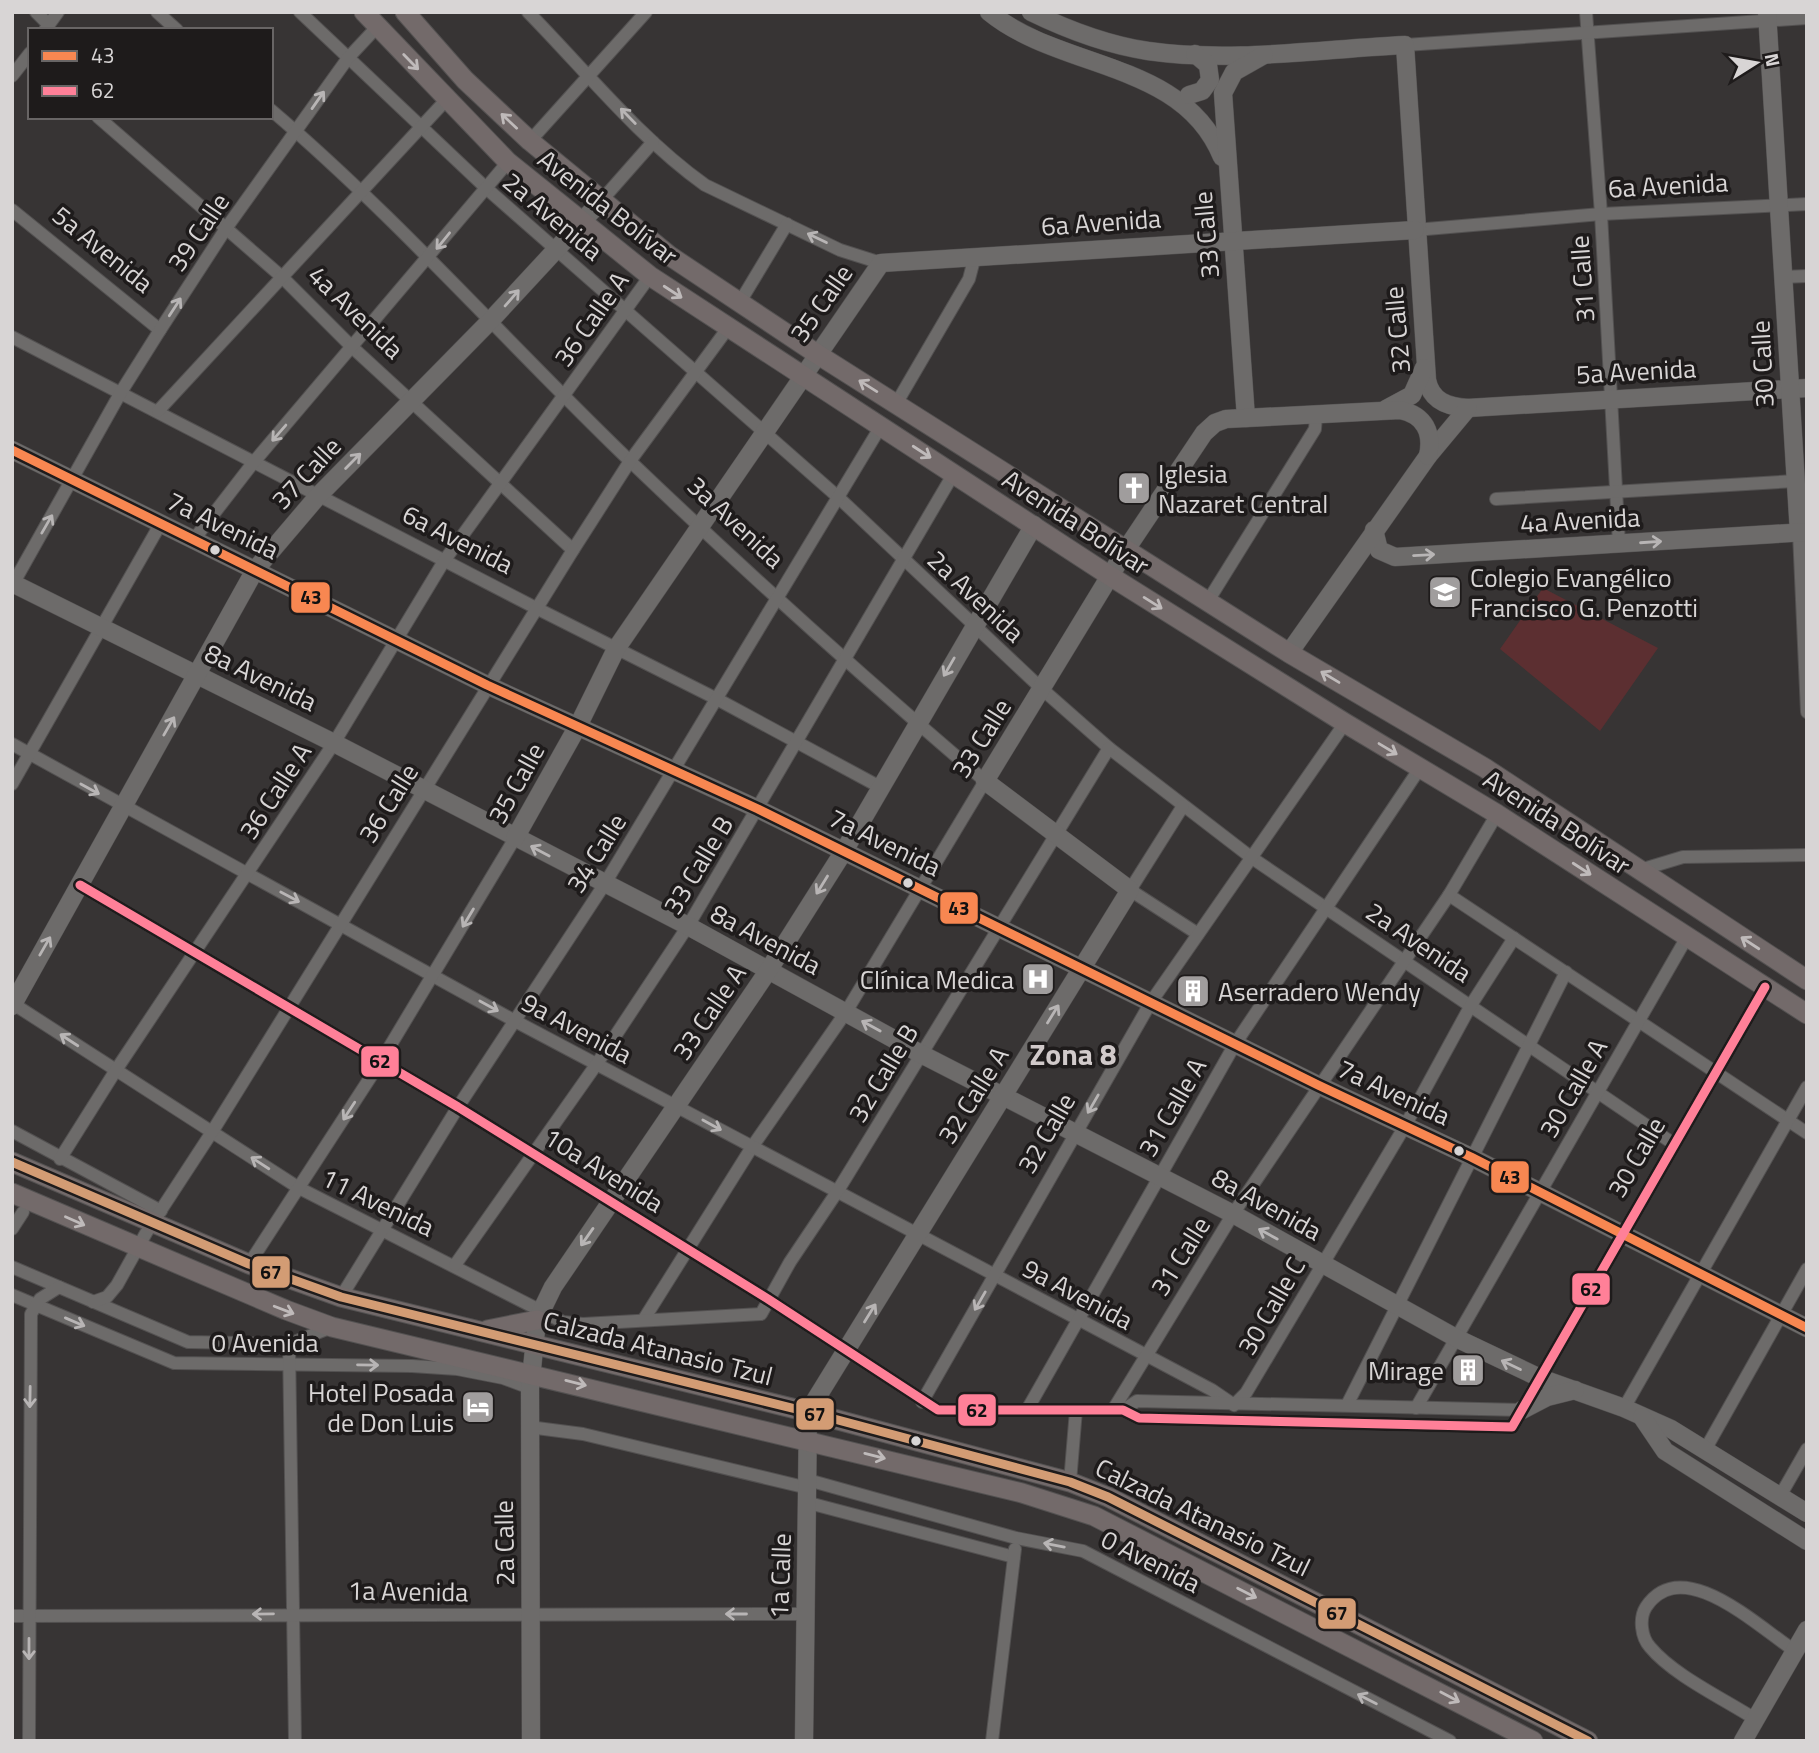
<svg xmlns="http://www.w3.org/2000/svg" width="1819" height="1753" font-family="'Titillium Web',sans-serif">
  <rect width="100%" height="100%" fill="#373434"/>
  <polygon fill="#5c2f31" points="1543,588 1658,648 1600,731 1500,649"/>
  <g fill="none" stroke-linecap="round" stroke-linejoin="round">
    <g stroke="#535151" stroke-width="14">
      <g id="street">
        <polyline points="36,12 48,24"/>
        <polyline points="157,12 177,30"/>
        <polyline points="300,12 486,188 838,497 1042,689 1109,748 1252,858 1674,1144"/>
        <path d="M528,12C585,70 638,137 705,185L840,250L881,263"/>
        <polyline points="1586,12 1601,214 1619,544"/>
        <polyline points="45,30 58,12"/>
        <polyline points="1405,45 1807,18"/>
        <polyline points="12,76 30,53"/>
        <path d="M271,110C399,219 510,346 631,462C746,572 864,678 985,781L846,1012L752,1147L644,1319"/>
        <polyline points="98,117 282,277 352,347 573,550"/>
        <polyline points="530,141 646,12"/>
        <polyline points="601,201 653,142"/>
        <polyline points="12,210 160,330"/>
        <polyline points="1415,230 1601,214 1807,204"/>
        <polyline points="1783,277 1807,276"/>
        <polyline points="740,302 787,224"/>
        <polyline points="12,337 536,608 715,698 880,787"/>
        <polyline points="896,404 969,279 975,256"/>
        <polyline points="158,411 447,99"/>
        <polyline points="1496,499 1795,481"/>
        <polyline points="1799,533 1807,712"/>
        <polyline points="195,538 253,463 508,162"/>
        <polyline points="13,584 121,392 160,330 227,227 348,58 377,27"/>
        <polyline points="1208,601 1315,429 1316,416"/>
        <polyline points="12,744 515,1021 1212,1390 1234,1405 1246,1393 1405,1126 1471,1005 1514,938"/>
        <polyline points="12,784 161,523"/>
        <polyline points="1183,806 1130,890 1198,934"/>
        <polyline points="1640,870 1683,857 1807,855"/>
        <polyline points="80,885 458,1107 768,1299 938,1410 1123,1410 1139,1418 1512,1427 1765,987"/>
        <polyline points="1449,895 1807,1133"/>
        <polyline points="12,1003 299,1188 563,1322 583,1324 761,1314 790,1262 837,1192 1109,748"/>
        <polyline points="12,1131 161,1211"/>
        <polyline points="60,1159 116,1070 334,743 444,561 650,276"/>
        <polyline points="12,1229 23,1212"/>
        <polyline points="249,1264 381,1061 515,838"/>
        <polyline points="455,1265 596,1065 688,926 954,473"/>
        <polyline points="12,1267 188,1342 289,1344 332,1327"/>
        <polyline points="12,1295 174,1363 412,1366 457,1369 503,1378 530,1388"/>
        <polyline points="341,1297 458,1107 604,885 881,426"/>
        <polyline points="93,1302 107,1297 117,1285 146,1233 212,1132 573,550 630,461 728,328"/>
        <polyline points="289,1344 295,1741"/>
        <polyline points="922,1402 1151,1002 1345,723"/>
        <polyline points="1347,1405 1566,972"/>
        <polyline points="1416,1408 1687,937"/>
        <polyline points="1624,1408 1807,1087"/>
        <polyline points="1027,1410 1235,1044 1420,768"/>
        <polyline points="1113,1410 1233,1214 1449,895 1497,814"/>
        <polyline points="1123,1410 1137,1401 1522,1410"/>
        <polyline points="529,1427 583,1434 808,1488"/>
        <polyline points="1705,1450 1807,1269"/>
        <polyline points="808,1480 1016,1538 1083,1551 1450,1741"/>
        <polyline points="1070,1482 1076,1410"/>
        <polyline points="1780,1496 1807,1449"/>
        <polyline points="809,1503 1014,1557"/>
        <path d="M12,1616C276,1614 540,1614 804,1614"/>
        <path d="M1755,1719C1724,1699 1673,1675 1650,1647C1641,1637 1639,1618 1646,1607C1682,1553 1757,1626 1795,1651"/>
        <polyline points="29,1741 31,1314 40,1299 59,1287"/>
        <polyline points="992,1741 1015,1549"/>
      </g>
    </g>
    <g stroke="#535151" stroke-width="19">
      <g id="secondary">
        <path d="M989,12C1061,71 1183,60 1222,157"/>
        <path d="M1031,12C1068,30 1108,45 1148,51C1232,63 1321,49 1405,45L1427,380C1431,401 1448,407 1468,408L1807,388"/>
        <polyline points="1767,12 1799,533"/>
        <polyline points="1189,95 1202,91 1210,80 1208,65 1195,54"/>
        <polyline points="1386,409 1412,395 1424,368"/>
        <polyline points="1246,418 1223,93 1234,72 1264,55"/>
        <polyline points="12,450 487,685 758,809 1318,1085 1471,1157 1807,1328"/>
        <polyline points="1374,530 1379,550 1395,557 1807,532"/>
        <polyline points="12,583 334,743 688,926 921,1054 1233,1214 1456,1338 1540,1378 1624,1408 1671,1429 1807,1513"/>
        <polyline points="1289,653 1428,456 1468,408"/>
        <polyline points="515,838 579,724 616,649 881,263 1415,230"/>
        <polyline points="12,1006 255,570 318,496 491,320 601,201"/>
        <polyline points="1522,1410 1547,1397 1575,1390"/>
        <polyline points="1642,1417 1665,1451 1807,1541"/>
        <polyline points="531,1741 530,1388 537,1320 553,1287 768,971 844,851 1034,525"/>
        <path d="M804,1741L808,1412L1130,890L985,781L1127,548L1204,433L1215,423L1226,419L1400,410C1425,415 1433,433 1428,456"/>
        <polyline points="1743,1741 1807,1630"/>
      </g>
    </g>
    <g stroke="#535151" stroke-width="21">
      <g id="primary">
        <polyline points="364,12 508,162 650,276 1110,576 1345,723 1497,814 1807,1014"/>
        <polyline points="405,12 465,80 530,141 670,256 817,354 1289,653 1485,768 1807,980"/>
        <polyline points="12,1162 249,1264 341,1297 808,1412 1070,1482 1108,1497 1588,1741"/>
        <polyline points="12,1193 286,1310 332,1327 1022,1493 1094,1516 1533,1741"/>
        <polyline points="487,1330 537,1320"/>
      </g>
    </g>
    <use href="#street" stroke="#6d6b6a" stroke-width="12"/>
    <use href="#secondary" stroke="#6d6b6a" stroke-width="18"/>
    <use href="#primary" stroke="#736a6a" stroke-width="19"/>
    <g stroke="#1e1b1b" stroke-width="14">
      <polyline id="bus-1" points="12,450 487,685 758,809 1318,1085 1471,1157 1807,1328"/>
    </g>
    <g stroke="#1e1b1b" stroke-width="14">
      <polyline id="bus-2" points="80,885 458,1107 768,1299 938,1410 1123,1410 1139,1418 1512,1427 1765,987"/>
    </g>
    <g stroke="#1e1b1b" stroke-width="14">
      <polyline id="bus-3" points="12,1162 249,1264 341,1297 808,1412 1070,1482 1108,1497 1588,1741"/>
    </g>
    <use href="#bus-1" stroke="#f88751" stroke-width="9"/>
    <use href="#bus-2" stroke="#ff8098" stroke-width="9"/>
    <use href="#bus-3" stroke="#d39c74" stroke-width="9"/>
  </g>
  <defs><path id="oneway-shaft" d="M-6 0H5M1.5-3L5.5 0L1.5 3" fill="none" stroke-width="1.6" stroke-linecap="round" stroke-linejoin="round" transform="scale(1.75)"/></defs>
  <g stroke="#bfbaba">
    <use href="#oneway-shaft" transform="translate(411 62) rotate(46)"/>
    <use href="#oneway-shaft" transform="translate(509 121) rotate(-137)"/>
    <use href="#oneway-shaft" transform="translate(673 292) rotate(33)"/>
    <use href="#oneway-shaft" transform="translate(868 386) rotate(-148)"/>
    <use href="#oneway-shaft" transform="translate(922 452) rotate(33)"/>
    <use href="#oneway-shaft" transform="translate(1153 603) rotate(32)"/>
    <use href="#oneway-shaft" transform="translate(1330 677) rotate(-149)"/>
    <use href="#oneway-shaft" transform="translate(1388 749) rotate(31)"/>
    <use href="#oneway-shaft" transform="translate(1582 869) rotate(33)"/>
    <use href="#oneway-shaft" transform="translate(1750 943) rotate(-147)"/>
    <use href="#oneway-shaft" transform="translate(75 1221) rotate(24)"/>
    <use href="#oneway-shaft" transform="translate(284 1310) rotate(21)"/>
    <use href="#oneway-shaft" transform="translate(576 1383) rotate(14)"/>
    <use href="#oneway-shaft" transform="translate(875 1456) rotate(14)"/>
    <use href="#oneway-shaft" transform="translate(1247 1593) rotate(27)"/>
    <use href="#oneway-shaft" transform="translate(1450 1697) rotate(28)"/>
  </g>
  <g stroke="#b8b5b5">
    <use href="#oneway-shaft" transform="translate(318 100) rotate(-55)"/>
    <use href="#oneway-shaft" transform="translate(628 116) rotate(-134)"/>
    <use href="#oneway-shaft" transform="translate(817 238) rotate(-154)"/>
    <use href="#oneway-shaft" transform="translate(443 241) rotate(129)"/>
    <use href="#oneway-shaft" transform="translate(512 298) rotate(-49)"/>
    <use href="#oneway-shaft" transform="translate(175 307) rotate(-57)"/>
    <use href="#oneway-shaft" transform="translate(279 433) rotate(131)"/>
    <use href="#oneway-shaft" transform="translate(353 461) rotate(-45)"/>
    <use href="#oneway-shaft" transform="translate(47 524) rotate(-60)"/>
    <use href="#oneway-shaft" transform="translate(1651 542) rotate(-4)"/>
    <use href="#oneway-shaft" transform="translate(1424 555) rotate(-3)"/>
    <use href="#oneway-shaft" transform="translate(949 667) rotate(120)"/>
    <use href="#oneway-shaft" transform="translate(169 726) rotate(-60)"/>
    <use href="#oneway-shaft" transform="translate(90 789) rotate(29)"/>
    <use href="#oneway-shaft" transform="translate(540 851) rotate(-152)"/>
    <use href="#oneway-shaft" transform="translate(822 885) rotate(122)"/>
    <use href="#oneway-shaft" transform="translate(290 897) rotate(28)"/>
    <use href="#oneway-shaft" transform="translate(468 918) rotate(121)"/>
    <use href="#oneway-shaft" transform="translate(45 946) rotate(-60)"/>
    <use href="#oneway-shaft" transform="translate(489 1006) rotate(29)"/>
    <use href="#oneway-shaft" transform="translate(1053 1014) rotate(-58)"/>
    <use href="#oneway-shaft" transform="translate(871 1026) rotate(-151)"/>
    <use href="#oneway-shaft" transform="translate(69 1040) rotate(-147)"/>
    <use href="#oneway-shaft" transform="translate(1093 1104) rotate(120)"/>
    <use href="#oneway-shaft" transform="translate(349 1111) rotate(123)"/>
    <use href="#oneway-shaft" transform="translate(712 1125) rotate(29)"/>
    <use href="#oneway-shaft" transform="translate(260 1163) rotate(-147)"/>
    <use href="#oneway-shaft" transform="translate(1268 1234) rotate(-151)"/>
    <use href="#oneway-shaft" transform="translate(587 1237) rotate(125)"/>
    <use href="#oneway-shaft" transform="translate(980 1301) rotate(120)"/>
    <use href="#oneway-shaft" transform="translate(870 1313) rotate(-58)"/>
    <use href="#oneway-shaft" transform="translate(75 1322) rotate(23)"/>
    <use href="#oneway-shaft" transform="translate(368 1365) rotate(1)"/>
    <use href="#oneway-shaft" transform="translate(1511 1365) rotate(-154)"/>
    <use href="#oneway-shaft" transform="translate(30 1397) rotate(91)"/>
    <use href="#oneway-shaft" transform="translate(1054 1545) rotate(-169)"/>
    <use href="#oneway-shaft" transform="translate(263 1614) rotate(179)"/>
    <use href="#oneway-shaft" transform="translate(736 1614) rotate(-180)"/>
    <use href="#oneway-shaft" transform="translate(29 1649) rotate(90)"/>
    <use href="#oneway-shaft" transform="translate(1367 1699) rotate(-153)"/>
  </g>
  <defs>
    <g id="church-square" transform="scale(1.75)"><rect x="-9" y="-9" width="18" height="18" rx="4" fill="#a09d9d" stroke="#1e1b1b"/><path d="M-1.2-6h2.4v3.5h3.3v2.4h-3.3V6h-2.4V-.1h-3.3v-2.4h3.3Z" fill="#fff"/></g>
    <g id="school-square" transform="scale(1.75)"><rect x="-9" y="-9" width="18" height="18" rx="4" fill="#a09d9d" stroke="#1e1b1b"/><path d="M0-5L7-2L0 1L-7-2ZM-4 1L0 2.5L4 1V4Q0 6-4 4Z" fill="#fff"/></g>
    <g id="hospital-square" transform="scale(1.75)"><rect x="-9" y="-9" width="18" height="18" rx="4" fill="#a09d9d" stroke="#1e1b1b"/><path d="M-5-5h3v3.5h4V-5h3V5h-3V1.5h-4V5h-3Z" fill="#fff"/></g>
    <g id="building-square" transform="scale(1.75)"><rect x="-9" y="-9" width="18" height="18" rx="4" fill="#a09d9d" stroke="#1e1b1b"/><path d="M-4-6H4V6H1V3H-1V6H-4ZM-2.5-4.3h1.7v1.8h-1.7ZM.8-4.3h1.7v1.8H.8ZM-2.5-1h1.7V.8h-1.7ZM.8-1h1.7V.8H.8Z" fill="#fff"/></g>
    <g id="hotel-square" transform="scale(1.75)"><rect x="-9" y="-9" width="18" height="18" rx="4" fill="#a09d9d" stroke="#1e1b1b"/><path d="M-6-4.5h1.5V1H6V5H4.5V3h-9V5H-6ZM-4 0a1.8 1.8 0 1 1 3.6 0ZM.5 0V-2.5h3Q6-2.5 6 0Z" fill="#fff"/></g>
  </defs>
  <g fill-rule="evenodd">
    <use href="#church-square" x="1134" y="488"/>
    <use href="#school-square" x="1445" y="592"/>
    <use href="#hospital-square" x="1038" y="979"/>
    <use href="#building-square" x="1193" y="991"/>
    <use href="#building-square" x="1468" y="1370"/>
    <use href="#hotel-square" x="478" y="1407"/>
  </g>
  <g fill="#d8d5d5" stroke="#1e1b1b" stroke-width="2.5">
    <circle cx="215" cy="550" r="6"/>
    <circle cx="908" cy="883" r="6"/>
    <circle cx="1459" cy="1151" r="6"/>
    <circle cx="916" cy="1441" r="6"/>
  </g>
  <g text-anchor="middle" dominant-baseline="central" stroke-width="7" stroke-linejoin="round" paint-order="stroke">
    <g font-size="26" fill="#d8d5d5" stroke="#1e1b1b">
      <text transform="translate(1668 185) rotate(-3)">6a Avenida</text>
      <text transform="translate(608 207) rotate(38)">Avenida Bolívar</text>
      <text transform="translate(553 216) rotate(40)">2a Avenida</text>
      <text transform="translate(1101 222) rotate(-4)">6a Avenida</text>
      <text transform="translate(198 232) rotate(-56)">39 Calle</text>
      <text transform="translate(1206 235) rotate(-95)">33 Calle</text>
      <text transform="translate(103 249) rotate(39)">5a Avenida</text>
      <text transform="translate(1582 279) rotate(-94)">31 Calle</text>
      <text transform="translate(821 303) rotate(-55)">35 Calle</text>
      <text transform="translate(356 312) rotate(44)">4a Avenida</text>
      <text transform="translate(591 319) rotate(-55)">36 Calle A</text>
      <text transform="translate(1397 330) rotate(-95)">32 Calle</text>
      <text transform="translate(1762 364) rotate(-93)">30 Calle</text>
      <text transform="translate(1636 371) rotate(-3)">5a Avenida</text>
      <text transform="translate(306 473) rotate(-47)">37 Calle</text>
      <text transform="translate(1580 520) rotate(-3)">4a Avenida</text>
      <text transform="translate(736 522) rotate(43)">3a Avenida</text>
      <text transform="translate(1076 522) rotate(33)">Avenida Bolívar</text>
      <text transform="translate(223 525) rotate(26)">7a Avenida</text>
      <text transform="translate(458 539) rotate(27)">6a Avenida</text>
      <text transform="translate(976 596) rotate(43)">2a Avenida</text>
      <text transform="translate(261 677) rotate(26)">8a Avenida</text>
      <text transform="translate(981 738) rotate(-58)">33 Calle</text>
      <text transform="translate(516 783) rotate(-61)">35 Calle</text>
      <text transform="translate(275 791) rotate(-57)">36 Calle A</text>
      <text transform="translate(388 803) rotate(-58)">36 Calle</text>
      <text transform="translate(1557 822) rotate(33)">Avenida Bolívar</text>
      <text transform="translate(885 842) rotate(26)">7a Avenida</text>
      <text transform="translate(596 853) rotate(-58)">34 Calle</text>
      <text transform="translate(698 865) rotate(-59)">33 Calle B</text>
      <text transform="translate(766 939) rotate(28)">8a Avenida</text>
      <text transform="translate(1419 942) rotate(34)">2a Avenida</text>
      <text transform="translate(709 1012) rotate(-56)">33 Calle A</text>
      <text transform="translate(577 1028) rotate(28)">9a Avenida</text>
      <text transform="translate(883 1073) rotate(-59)">32 Calle B</text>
      <text transform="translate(1573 1088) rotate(-60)">30 Calle A</text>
      <text transform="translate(1394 1092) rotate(25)">7a Avenida</text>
      <text transform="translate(973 1095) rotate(-58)">32 Calle A</text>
      <text transform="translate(1172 1107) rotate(-60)">31 Calle A</text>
      <text transform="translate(1046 1133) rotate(-60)">32 Calle</text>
      <text transform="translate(1636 1157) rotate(-60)">30 Calle</text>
      <text transform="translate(604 1170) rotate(32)">10a Avenida</text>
      <text transform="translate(378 1202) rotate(26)">11 Avenida</text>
      <text transform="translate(1267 1204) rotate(29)">8a Avenida</text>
      <text transform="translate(1180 1256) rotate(-58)">31 Calle</text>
      <text transform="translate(1078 1294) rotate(28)">9a Avenida</text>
      <text transform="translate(1271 1306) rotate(-60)">30 Calle C</text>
      <text x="265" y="1342">0 Avenida</text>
      <text transform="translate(658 1348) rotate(14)">Calzada Atanasio Tzul</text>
      <text transform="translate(1203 1517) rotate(26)">Calzada Atanasio Tzul</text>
      <text transform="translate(504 1543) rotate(-91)">2a Calle</text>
      <text transform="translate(1151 1561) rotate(27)">0 Avenida</text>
      <text transform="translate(780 1576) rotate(-88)">1a Calle</text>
      <text transform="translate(408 1591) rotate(1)">1a Avenida</text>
    </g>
    <g font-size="26" fill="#d8d5d5" stroke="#1e1b1b" text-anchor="start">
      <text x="1158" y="473">Iglesia<tspan x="1158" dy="30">Nazaret Central</tspan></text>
      <text x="1470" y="577">Colegio Evangélico<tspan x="1470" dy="30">Francisco G. Penzotti</tspan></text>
      <text x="1014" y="979" text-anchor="end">Clínica Medica</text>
      <text x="1218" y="991">Aserradero Wendy</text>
      <text x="1444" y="1370" text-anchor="end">Mirage</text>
      <text x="454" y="1392" text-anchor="end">Hotel Posada<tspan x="454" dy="30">de Don Luis</tspan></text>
    </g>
    <g font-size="30" font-weight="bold" fill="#d1caca" stroke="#1e1b1b">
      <text x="1073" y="1054">Zona 8</text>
    </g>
  </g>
  <g stroke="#1e1b1b" stroke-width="2.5">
    <rect x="290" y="581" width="41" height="33" rx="7" fill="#f88751"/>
    <rect x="939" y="891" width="40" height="34" rx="7" fill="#f88751"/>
    <rect x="360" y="1045" width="40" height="33" rx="7" fill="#ff8098"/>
    <rect x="1490" y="1160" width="40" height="34" rx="7" fill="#f88751"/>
    <rect x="251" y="1255" width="40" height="34" rx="7" fill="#d39c74"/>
    <rect x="1571" y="1272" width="40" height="34" rx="7" fill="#ff8098"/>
    <rect x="957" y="1393" width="40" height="34" rx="7" fill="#ff8098"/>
    <rect x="795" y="1397" width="40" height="34" rx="7" fill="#d39c74"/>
    <rect x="1317" y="1597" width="40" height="33" rx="7" fill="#d39c74"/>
  </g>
  <g font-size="19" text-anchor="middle" font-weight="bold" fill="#111">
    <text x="311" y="604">43</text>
    <text x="959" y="915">43</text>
    <text x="380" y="1068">62</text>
    <text x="1510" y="1184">43</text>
    <text x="271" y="1279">67</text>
    <text x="1591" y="1296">62</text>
    <text x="977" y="1417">62</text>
    <text x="815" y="1421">67</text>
    <text x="1337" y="1620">67</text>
  </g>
  <rect width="1819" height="1753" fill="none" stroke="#d8d5d5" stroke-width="28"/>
  <rect x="28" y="28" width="245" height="91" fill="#1e1b1b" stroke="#686565" stroke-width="2"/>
  <rect x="42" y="51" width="35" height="10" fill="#f88751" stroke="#686565" stroke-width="2"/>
  <text x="91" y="63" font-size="21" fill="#d8d5d5">43</text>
  <rect x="42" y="86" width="35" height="10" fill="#ff8098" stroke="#686565" stroke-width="2"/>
  <text x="91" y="98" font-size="21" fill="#d8d5d5">62</text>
  <g transform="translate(1756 63) rotate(79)" stroke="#1e1b1b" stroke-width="5" paint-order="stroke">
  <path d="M0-5L12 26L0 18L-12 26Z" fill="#d8d5d5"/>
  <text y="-10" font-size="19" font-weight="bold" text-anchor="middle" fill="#d8d5d5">N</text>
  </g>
</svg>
